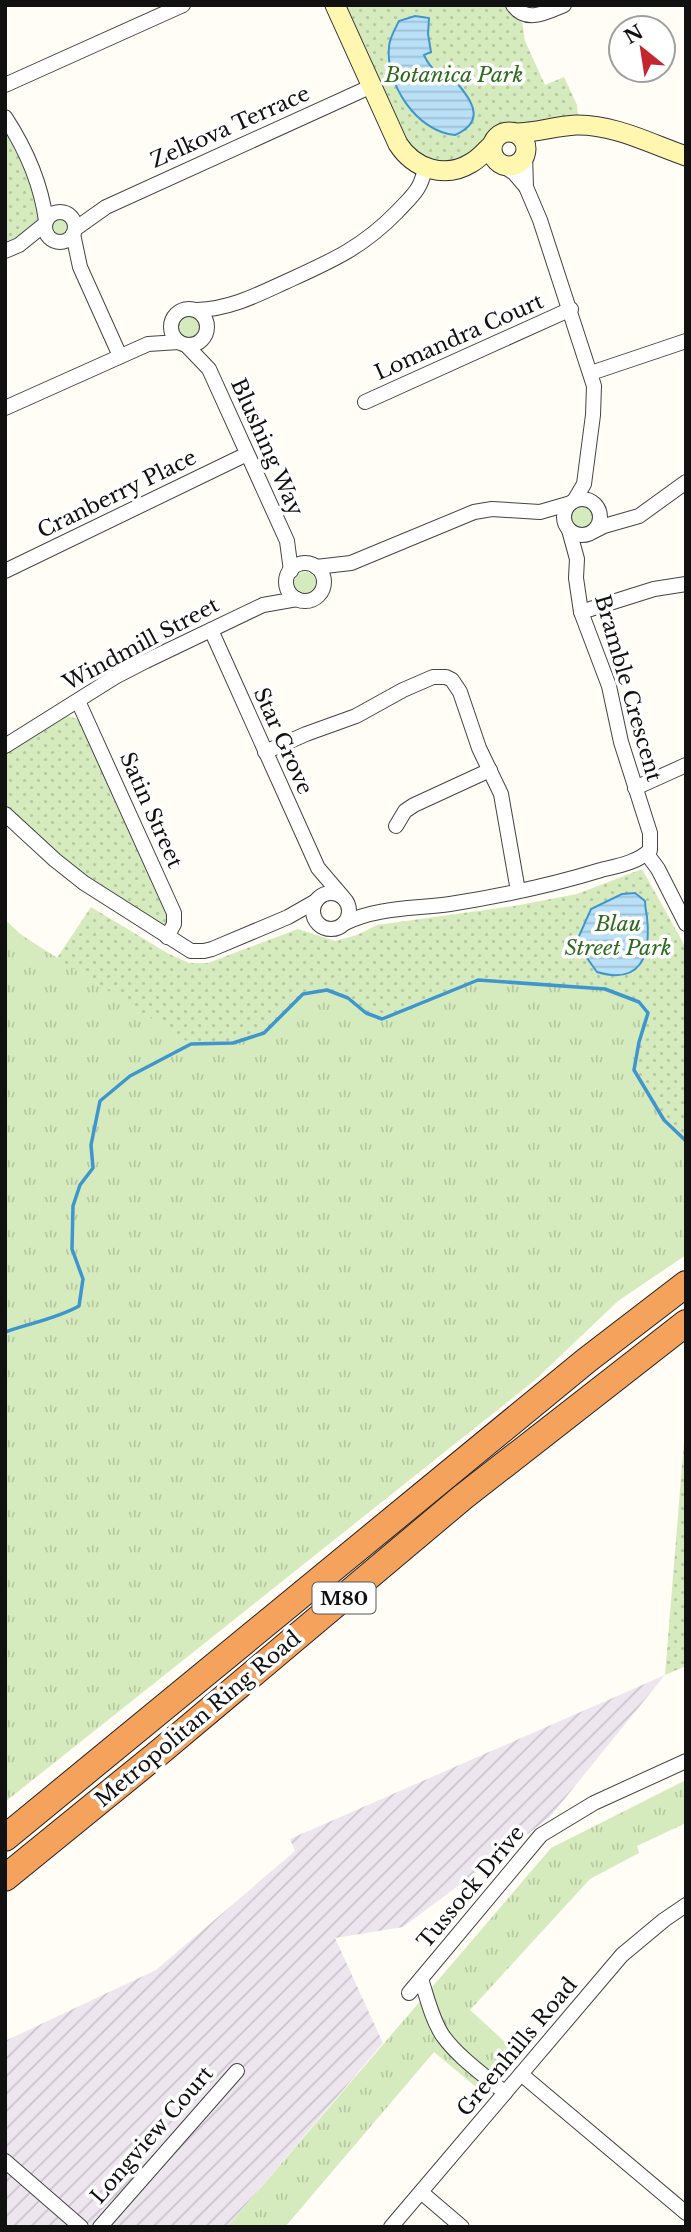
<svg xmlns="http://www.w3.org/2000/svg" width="691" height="2232" font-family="'Libre Baskerville',serif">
  <defs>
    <pattern id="industrial-furrows" width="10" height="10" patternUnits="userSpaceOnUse" patternTransform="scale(1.75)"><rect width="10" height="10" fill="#eee6ef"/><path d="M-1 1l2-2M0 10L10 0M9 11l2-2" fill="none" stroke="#cbc4cc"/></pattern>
    <pattern id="grass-tufts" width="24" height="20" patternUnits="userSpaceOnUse" patternTransform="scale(1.75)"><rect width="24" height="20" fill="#d5ebbd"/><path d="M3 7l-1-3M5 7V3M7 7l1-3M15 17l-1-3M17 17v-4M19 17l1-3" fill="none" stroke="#b6c8a1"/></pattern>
    <pattern id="park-dots" width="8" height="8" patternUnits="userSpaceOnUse" patternTransform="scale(1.75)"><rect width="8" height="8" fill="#d5ebbd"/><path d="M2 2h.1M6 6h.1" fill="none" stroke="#b6c8a1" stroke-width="1.8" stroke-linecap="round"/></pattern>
    <pattern id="water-rules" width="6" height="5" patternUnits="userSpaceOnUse" patternTransform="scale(1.75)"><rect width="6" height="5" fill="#b9e0f7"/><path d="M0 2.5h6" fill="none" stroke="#9ebfd3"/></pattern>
  </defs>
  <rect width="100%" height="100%" fill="#fffdf5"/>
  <polygon fill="url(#industrial-furrows)" points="665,1675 549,1818 403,1927 335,1938 383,2043 227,2227 5,2227 5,2041 156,1970 295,1851 290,1839"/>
  <g fill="url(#grass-tufts)">
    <polygon points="5,920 23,936 192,1044 264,1033 303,994 327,990 348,998 366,1013 382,1019 478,980 605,989 639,1002 648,1013 639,1042 664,1120 686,1139 686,1255 618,1301 535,1380 5,1802"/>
    <polygon points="686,1780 686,1823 637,1846 639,1853 590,1879 470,2010 516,2052 482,2092 434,2052 285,2227 227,2227 551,1848"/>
  </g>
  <g fill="url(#park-dots)">
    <polygon points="346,5 507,5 511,13 522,21 525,41 545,85 564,77 577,105 578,117 498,130 488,141 455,163 425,160 402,137 404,133 396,114 392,112 367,59 369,55"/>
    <path d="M5,129C17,145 46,199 39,218C33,233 18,238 5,244Z"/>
    <polygon points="68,716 80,720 170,917 167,925 160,924 71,865 5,804 5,754"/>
    <polygon points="642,869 686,948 686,1139 664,1120 634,1070 639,1042 648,1013 639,1002 605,989 478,980 382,1019 366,1013 348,998 327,990 303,994 264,1033 233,1043 191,1044 57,958 91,907 169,954 189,963 208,963 298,929 335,941 357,935 377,925 514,906 577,894"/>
    <polygon points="686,1417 686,1666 665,1675"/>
  </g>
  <g fill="#d5ebbd">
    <circle cx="59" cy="227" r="9"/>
    <circle cx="189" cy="327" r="12"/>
    <circle cx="582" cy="516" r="12"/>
    <circle cx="305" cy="583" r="11"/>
  </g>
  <g fill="url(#water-rules)" stroke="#3f96cf" stroke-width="2">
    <path d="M415,16L429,18L428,34L431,52L424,55C430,68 437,74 450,79L452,77C468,96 490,120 455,135C417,132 385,84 389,46C390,37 395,29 399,21Z"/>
    <path d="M635,893L645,901C645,907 646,911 647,917C651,956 641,985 597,972L582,951L579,936L591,909L622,894Z"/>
  </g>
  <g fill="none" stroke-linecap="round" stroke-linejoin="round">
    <path stroke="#3f96cf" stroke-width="3.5" d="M5,1332C30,1323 56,1319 79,1306L83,1279L72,1249L73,1206L80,1185L93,1168L91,1145L100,1101L130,1076L191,1044L233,1043L264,1033L303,994L327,990L348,998L366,1013L382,1019L478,980L605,989L639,1002L648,1013L639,1042L634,1070L664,1120L686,1141"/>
    <g stroke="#444" stroke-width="16">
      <g id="street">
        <path d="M513,5C526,24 547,12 564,5"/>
        <polyline points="5,85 183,5"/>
        <path d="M5,117C26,149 41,183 46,221"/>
        <polyline points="525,154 526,187 540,220 594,386 593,415 584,484 574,501"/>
        <polyline points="502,165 514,173 526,187"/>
        <circle cx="60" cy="227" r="15"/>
        <polyline points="75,229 106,207 372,86"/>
        <polyline points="73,234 80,267 120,356"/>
        <polyline points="5,251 19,245 45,224"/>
        <circle cx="189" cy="327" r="18"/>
        <path d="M197,310C229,309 255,296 283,283C329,262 361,249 397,212C412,196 421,190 425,168"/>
        <polyline points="186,345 209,369 287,541 291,571"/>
        <polyline points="591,373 686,341"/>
        <polyline points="365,402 571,309"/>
        <polyline points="5,408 148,344 179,342"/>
        <circle cx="582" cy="517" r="18"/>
        <polyline points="594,531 604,526 639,516 686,482"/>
        <circle cx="305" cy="582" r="19"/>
        <polyline points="316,567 351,563 474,512 492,509 540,512 571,503"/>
        <polyline points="5,571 247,454"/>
        <polyline points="581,612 654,589 686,584"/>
        <polyline points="211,630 318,868 342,896"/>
        <polyline points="78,701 174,913 174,924 167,937"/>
        <polyline points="5,746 115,677 146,661 263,605 297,599"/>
        <polyline points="265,752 306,734 356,716 403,690 433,677 446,677 452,680 460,692 479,748 501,794 518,891"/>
        <polyline points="635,788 686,765"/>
        <polyline points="5,814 55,860 84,883 191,951 204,951 212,949 288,917 316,901"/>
        <polyline points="396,826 405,811 414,805 490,770"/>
        <polyline points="647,854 658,869 686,924"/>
        <circle cx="331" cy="911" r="18"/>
        <path d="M345,923C377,907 414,909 450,904C501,896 552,885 601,870C617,866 639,862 650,850V833L621,742L609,686L581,612L576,578L577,559L569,530"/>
        <path d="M421,1979C427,1997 432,2020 443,2036C459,2058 484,2075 505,2093"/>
        <polyline points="409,1993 541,1835 594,1803 686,1761"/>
        <polyline points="521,2074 686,2213"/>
        <polyline points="5,2161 81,2227"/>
        <polyline points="421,2192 462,2227"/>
        <polyline points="100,2227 237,2071"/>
        <polyline points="391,2227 622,1955 664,1920 686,1905"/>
      </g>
    </g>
    <g stroke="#333" stroke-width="21">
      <g id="secondary">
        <path d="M335,5L398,144C414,169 445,179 471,163C479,159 485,151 492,145"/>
        <circle cx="509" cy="149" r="17"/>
        <path d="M516,133C536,133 555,126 576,125C613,124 651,144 686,156"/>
      </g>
    </g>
    <g stroke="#222" stroke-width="28">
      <g id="highway">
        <polyline points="5,1838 587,1360 686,1284"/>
        <polyline points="5,1878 161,1751 463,1497 686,1323"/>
      </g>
    </g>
    <use href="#street" stroke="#fff" stroke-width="14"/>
    <use href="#secondary" stroke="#fff6b0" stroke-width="19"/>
    <use href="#highway" stroke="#f5a25d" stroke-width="26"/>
  </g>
  <g text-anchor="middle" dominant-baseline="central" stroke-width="7" stroke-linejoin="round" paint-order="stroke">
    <rect fill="#fff" stroke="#585858" stroke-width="2" x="312.5" y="1582.5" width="63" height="31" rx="5"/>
    <g font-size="19" font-weight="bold" fill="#111">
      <text x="344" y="1598">M80</text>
    </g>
    <g font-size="21" font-style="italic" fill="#2f6b1f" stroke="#fff">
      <text x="454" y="75">Botanica Park</text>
      <text x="618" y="924">Blau<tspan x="618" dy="24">Street Park</tspan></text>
    </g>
    <g font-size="21" fill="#111" stroke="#fff">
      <text transform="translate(230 127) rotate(-24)">Zelkova Terrace</text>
      <text transform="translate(459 337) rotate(-24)">Lomandra Court</text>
      <text transform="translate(267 447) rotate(66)">Blushing Way</text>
      <text transform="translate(117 494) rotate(-26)">Cranberry Place</text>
      <text transform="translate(141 644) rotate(-28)">Windmill Street</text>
      <text transform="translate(628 688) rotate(74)">Bramble Crescent</text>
      <text transform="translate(283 741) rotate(66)">Star Grove</text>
      <text transform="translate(151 810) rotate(66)">Satin Street</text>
      <text transform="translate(198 1719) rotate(-40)">Metropolitan Ring Road</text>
      <text transform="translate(471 1887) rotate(-50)">Tussock Drive</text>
      <text transform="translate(517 2047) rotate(-50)">Greenhills Road</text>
      <text transform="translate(152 2135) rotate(-49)">Longview Court</text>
    </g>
  </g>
  <rect width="691" height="2232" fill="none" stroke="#111111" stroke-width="14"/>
  <g transform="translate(642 49) rotate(330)"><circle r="33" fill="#ffffff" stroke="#a0a0a0" stroke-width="2"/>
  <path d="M0-5L12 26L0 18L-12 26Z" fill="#c4262e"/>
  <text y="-10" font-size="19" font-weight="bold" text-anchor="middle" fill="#111111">N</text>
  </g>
</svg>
